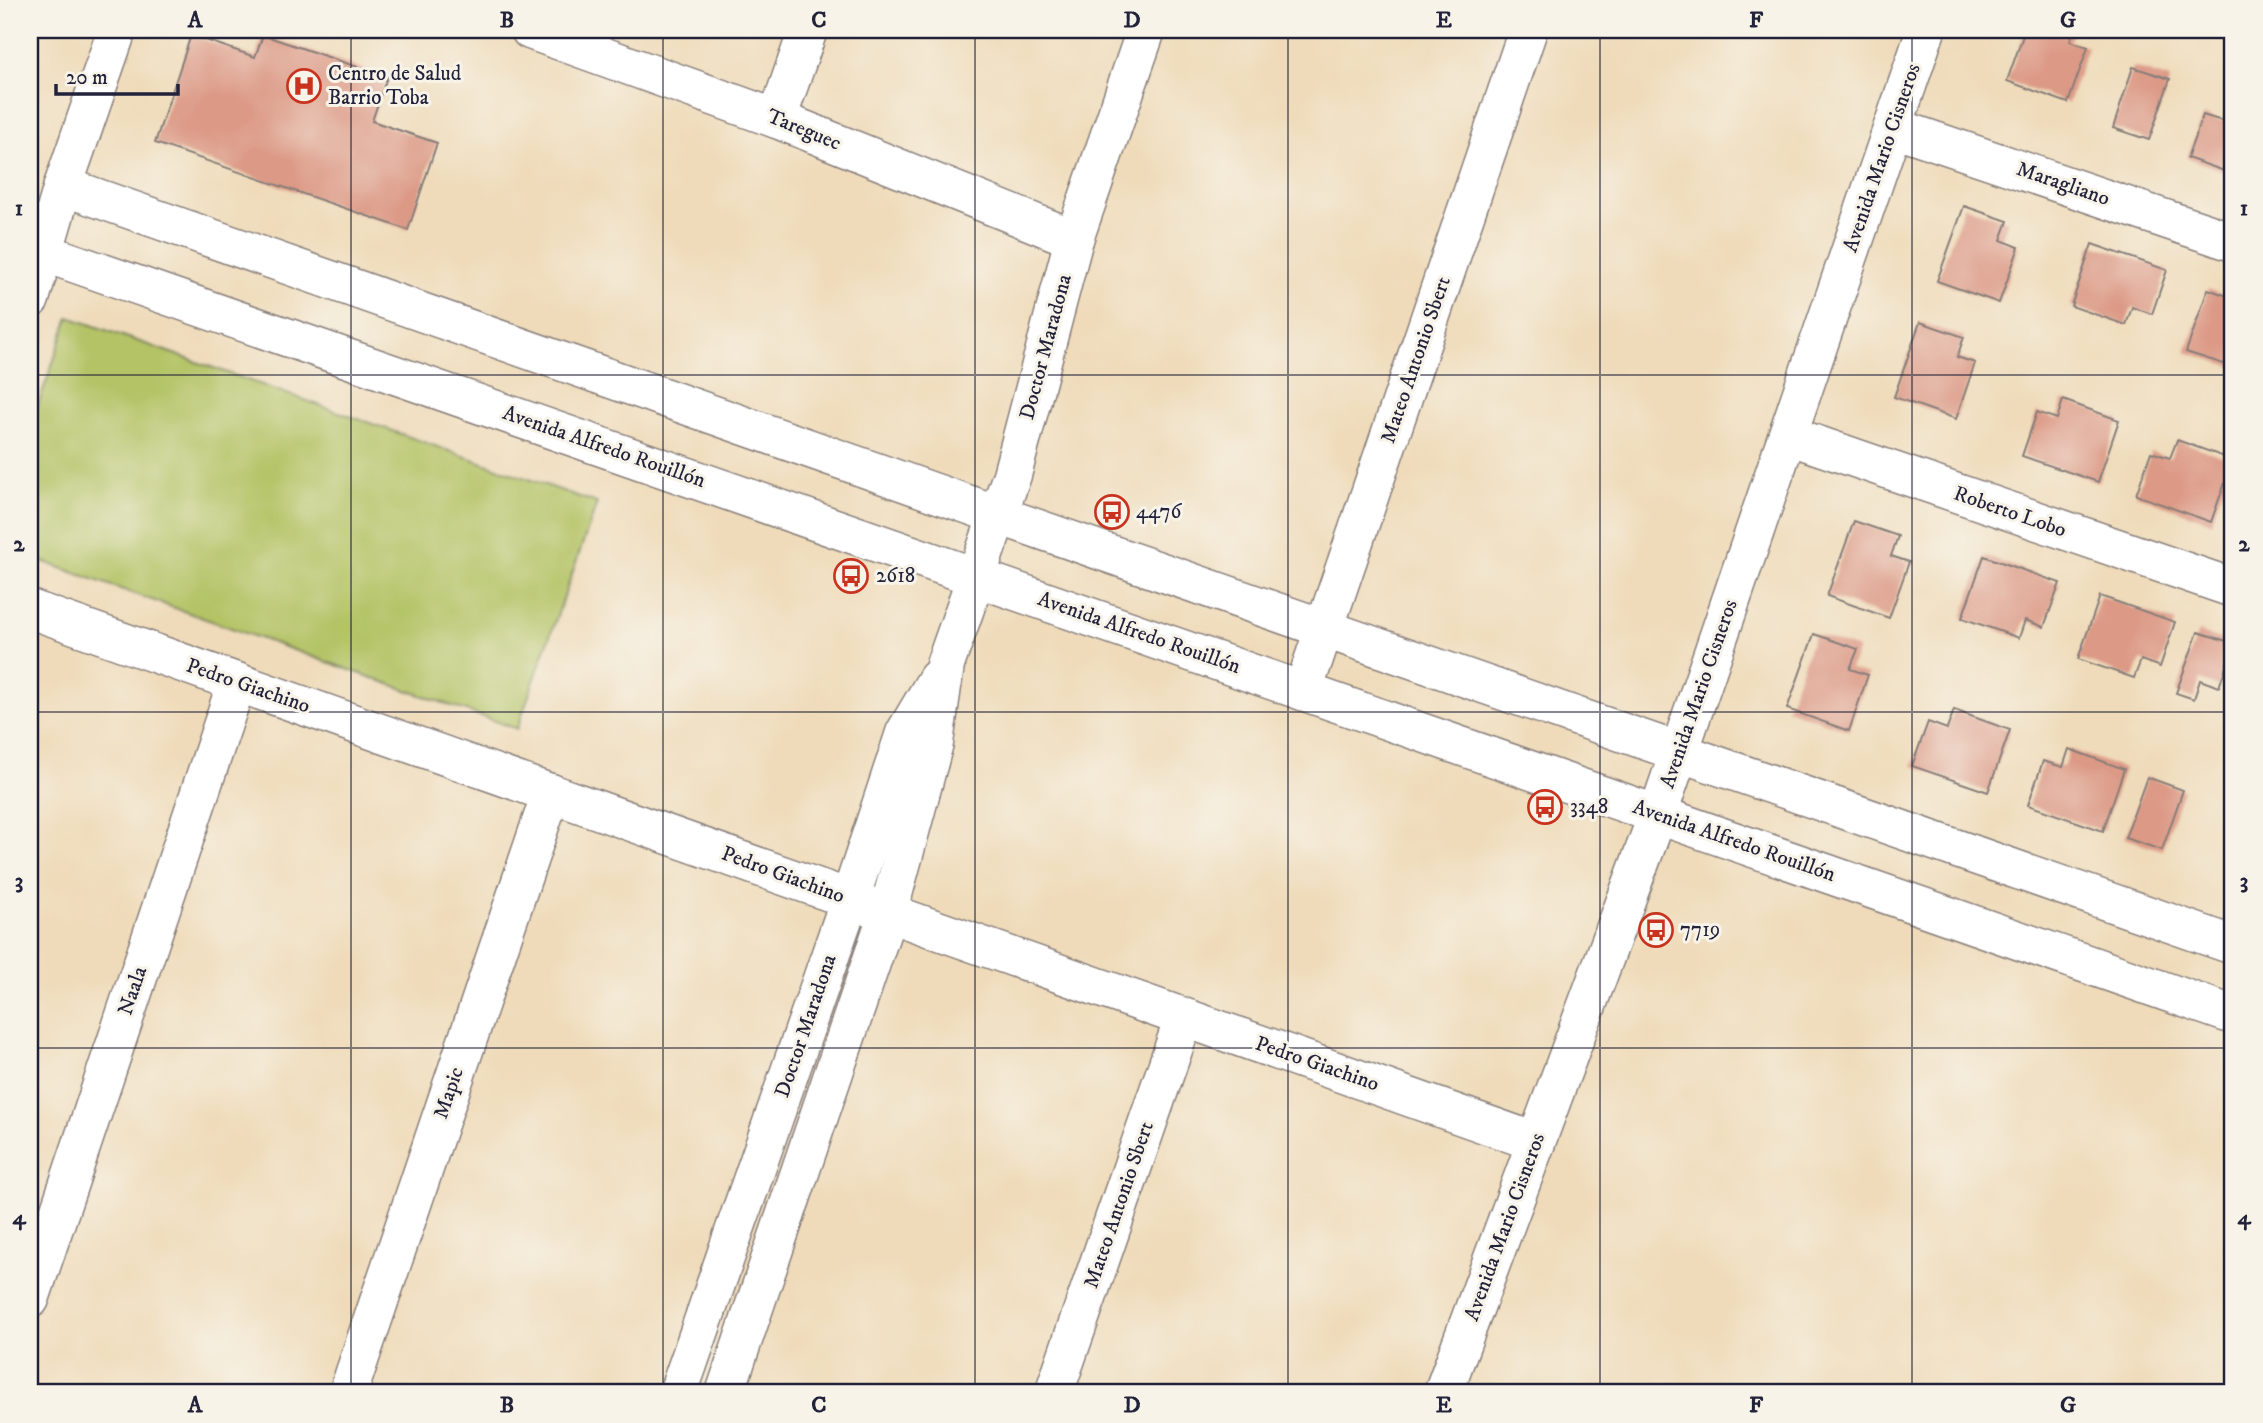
<svg xmlns="http://www.w3.org/2000/svg" width="2263" height="1423" font-family="'IM FELL DW Pica',serif">
  <rect width="100%" height="100%" fill="#f7f3e8"/>
  <filter id="ink" filterUnits="userSpaceOnUse"><feTurbulence type="fractalNoise" baseFrequency=".0143" numOctaves="2"/><feDisplacementMap in="SourceGraphic" scale="14" xChannelSelector="R" yChannelSelector="G"/><feConvolveMatrix kernelMatrix="1 2 1 2 8 2 1 2 1" color-interpolation-filters="sRGB"/></filter>
  <filter id="wash" filterUnits="userSpaceOnUse"><feTurbulence type="fractalNoise" baseFrequency=".00686" numOctaves="4" result="noise"/><feDisplacementMap in="SourceGraphic" scale="28" xChannelSelector="R" yChannelSelector="G"/><feGaussianBlur stdDeviation="1.57" result="paint"/><feColorMatrix in="noise" values="0 0 0 0 0 0 0 0 0 0 0 0 0 0 0 0 0 1.4 0 .05"/><feComposite in="paint" operator="in"/></filter>
  <g filter="url(#wash)">
    <rect width="100%" height="100%" fill="#efdbba"/>
    <polygon fill="#b3c365" stroke="#6a7250" stroke-width="2" points="69,317 597,503 517,729 30,557 30,428"/>
    <g id="blocks">
      <g fill="#dc9985">
        <polygon points="2025,30 2074,30 2070,41 2088,47 2068,103 2007,81"/>
        <polygon points="191,35 255,57 263,35 387,77 372,121 437,143 408,230 155,143"/>
        <polygon points="2133,67 2170,79 2149,140 2113,128"/>
        <polygon points="2228,103 2233,105 2233,174 2187,158 2203,115 2222,121"/>
        <polygon points="1964,206 2008,221 2001,240 2019,247 1999,303 1937,281"/>
        <polygon points="2092,244 2167,270 2152,314 2132,307 2126,325 2071,306"/>
        <polygon points="2208,289 2233,298 2233,367 2186,352"/>
        <polygon points="1920,322 1964,337 1957,357 1975,363 1956,419 1894,397"/>
        <polygon points="2063,400 2119,420 2098,482 2022,456 2037,412 2057,419"/>
        <polygon points="2177,440 2233,460 2211,522 2136,495 2151,452 2170,458"/>
        <polygon points="1854,521 1898,536 1891,556 1909,562 1889,618 1827,596"/>
        <polygon points="1984,556 2060,583 2044,627 2025,620 2019,638 1962,618"/>
        <polygon points="2100,596 2175,622 2160,667 2141,660 2134,678 2078,659"/>
        <polygon points="2198,632 2233,643 2233,646 2219,687 2200,680 2194,699 2176,693"/>
        <polygon points="1814,634 1858,649 1850,669 1868,675 1849,731 1787,709"/>
        <polygon points="1954,710 2010,730 1988,792 1912,766 1928,722 1947,729"/>
        <polygon points="2069,749 2124,769 2103,831 2028,805 2043,761 2063,767"/>
        <polygon points="2147,777 2183,790 2162,850 2125,838"/>
      </g>
    </g>
  </g>
  <g filter="url(#ink)">
    <use href="#blocks" fill-opacity="0" stroke="#887e7a" stroke-width="2"/>
    <g fill="none" stroke-linecap="round" stroke-linejoin="round">
      <g stroke="#887e7a" stroke-width="41">
        <g id="street">
          <polyline points="530,30 777,119 1074,239"/>
          <polyline points="777,119 808,30"/>
          <polyline points="1893,127 2233,242"/>
          <polyline points="30,299 63,186 117,30"/>
          <polyline points="1788,435 2233,588"/>
          <polyline points="30,609 1536,1142"/>
          <polyline points="1303,691 1528,30"/>
          <polyline points="30,1299 237,682"/>
          <polyline points="348,1393 551,793"/>
          <polyline points="678,1393 850,899 905,733 937,679"/>
          <polyline points="725,1393 888,913 934,743 945,665 1012,475 1074,239 1146,30"/>
          <polyline points="1054,1393 1184,1018"/>
          <polyline points="1443,1393 1658,814 1926,30"/>
        </g>
      </g>
      <g stroke="#887e7a" stroke-width="41">
        <g id="secondary">
          <polyline points="63,186 998,515 2233,945"/>
          <polyline points="45,253 2233,1015"/>
        </g>
      </g>
      <use href="#street" stroke="#fff" stroke-width="38"/>
      <use href="#secondary" stroke="#fff" stroke-width="38"/>
    </g>
  </g>
  <path fill="none" stroke="#22223b" stroke-width="2" stroke-opacity="0.55" d="M351,30V1393M663,30V1393M975,30V1393M1288,30V1393M1600,30V1393M1912,30V1393M30,375H2233M30,712H2233M30,1048H2233"/>
  <defs>
    <g id="hospital-ring" transform="scale(1.75)"><circle r="9.5" fill="#f7f3e8" stroke="#c8321e" stroke-width="1.5"/><path d="M-5-5h3v3.5h4V-5h3V5h-3V1.5h-4V5h-3Z" fill="#c8321e"/></g>
    <g id="bus-ring" transform="scale(1.75)"><circle r="9.5" fill="#f7f3e8" stroke="#c8321e" stroke-width="1.5"/><path d="M-5-6H5V4H4V6H2V4H-2V6H-4V4H-5ZM-3.5-4V0h7V-4ZM-3.5 1.2v1.5H-2V1.2ZM2 1.2v1.5H3.5V1.2Z" fill="#c8321e"/></g>
  </defs>
  <g fill-rule="evenodd">
    <use href="#hospital-ring" x="304" y="86"/>
    <use href="#bus-ring" x="1112" y="512"/>
    <use href="#bus-ring" x="851" y="576"/>
    <use href="#bus-ring" x="1545" y="807"/>
    <use href="#bus-ring" x="1656" y="930"/>
  </g>
  <g text-anchor="middle" dominant-baseline="central" stroke-width="6" stroke-linejoin="round" paint-order="stroke">
    <g font-size="21" fill="#22223b" stroke="#f7f3e8" text-anchor="start">
      <text x="328" y="74">Centro de Salud<tspan x="328" dy="24">Barrio Toba</tspan></text>
      <text x="1136" y="512">4476</text>
      <text x="876" y="576">2618</text>
      <text x="1570" y="807">3348</text>
      <text x="1680" y="930">7719</text>
    </g>
    <g font-size="21" fill="#22223b" stroke="#f7f3e8">
      <text transform="translate(804 130) rotate(22)">Tareguec</text>
      <text transform="translate(1882 158) rotate(-71)">Avenida Mario Cisneros</text>
      <text transform="translate(2063 184) rotate(19)">Maragliano</text>
      <text transform="translate(1046 347) rotate(-75)">Doctor Maradona</text>
      <text transform="translate(1416 360) rotate(-71)">Mateo Antonio Sbert</text>
      <text transform="translate(604 447) rotate(19)">Avenida Alfredo Rouillón</text>
      <text transform="translate(2010 512) rotate(19)">Roberto Lobo</text>
      <text transform="translate(1139 633) rotate(19)">Avenida Alfredo Rouillón</text>
      <text transform="translate(248 686) rotate(19)">Pedro Giachino</text>
      <text transform="translate(1699 694) rotate(-71)">Avenida Mario Cisneros</text>
      <text transform="translate(1734 841) rotate(19)">Avenida Alfredo Rouillón</text>
      <text transform="translate(783 875) rotate(20)">Pedro Giachino</text>
      <text transform="translate(133 991) rotate(-71)">Naala</text>
      <text transform="translate(806 1026) rotate(-71)">Doctor Maradona</text>
      <text transform="translate(1317 1064) rotate(19)">Pedro Giachino</text>
      <text transform="translate(449 1093) rotate(-71)">Mapic</text>
      <text transform="translate(1119 1205) rotate(-71)">Mateo Antonio Sbert</text>
      <text transform="translate(1505 1227) rotate(-70)">Avenida Mario Cisneros</text>
    </g>
  </g>
  <rect width="2263" height="1423" fill="none" stroke="#f7f3e8" stroke-width="77"/>
  <path d="M56 84v10h122v-10" fill="none" stroke="#22223b" stroke-width="3.5"/>
  <text x="66" y="84" font-size="21" fill="#22223b" stroke="#f7f3e8" stroke-width="5" paint-order="stroke">20 m</text>
  <rect x="38" y="38" width="2186" height="1346" fill="none" stroke="#22223b" stroke-width="2.5"/>
  <g font-size="23" text-anchor="middle" font-weight="bold" fill="#22223b">
    <text x="195" y="27">A</text>
    <text x="507" y="27">B</text>
    <text x="819" y="27">C</text>
    <text x="1132" y="27">D</text>
    <text x="1444" y="27">E</text>
    <text x="1756" y="27">F</text>
    <text x="2068" y="27">G</text>
    <text x="19" y="215">1</text>
    <text x="2244" y="215">1</text>
    <text x="19" y="551">2</text>
    <text x="2244" y="551">2</text>
    <text x="19" y="888">3</text>
    <text x="2244" y="888">3</text>
    <text x="19" y="1224">4</text>
    <text x="2244" y="1224">4</text>
    <text x="195" y="1412">A</text>
    <text x="507" y="1412">B</text>
    <text x="819" y="1412">C</text>
    <text x="1132" y="1412">D</text>
    <text x="1444" y="1412">E</text>
    <text x="1756" y="1412">F</text>
    <text x="2068" y="1412">G</text>
  </g>
</svg>
